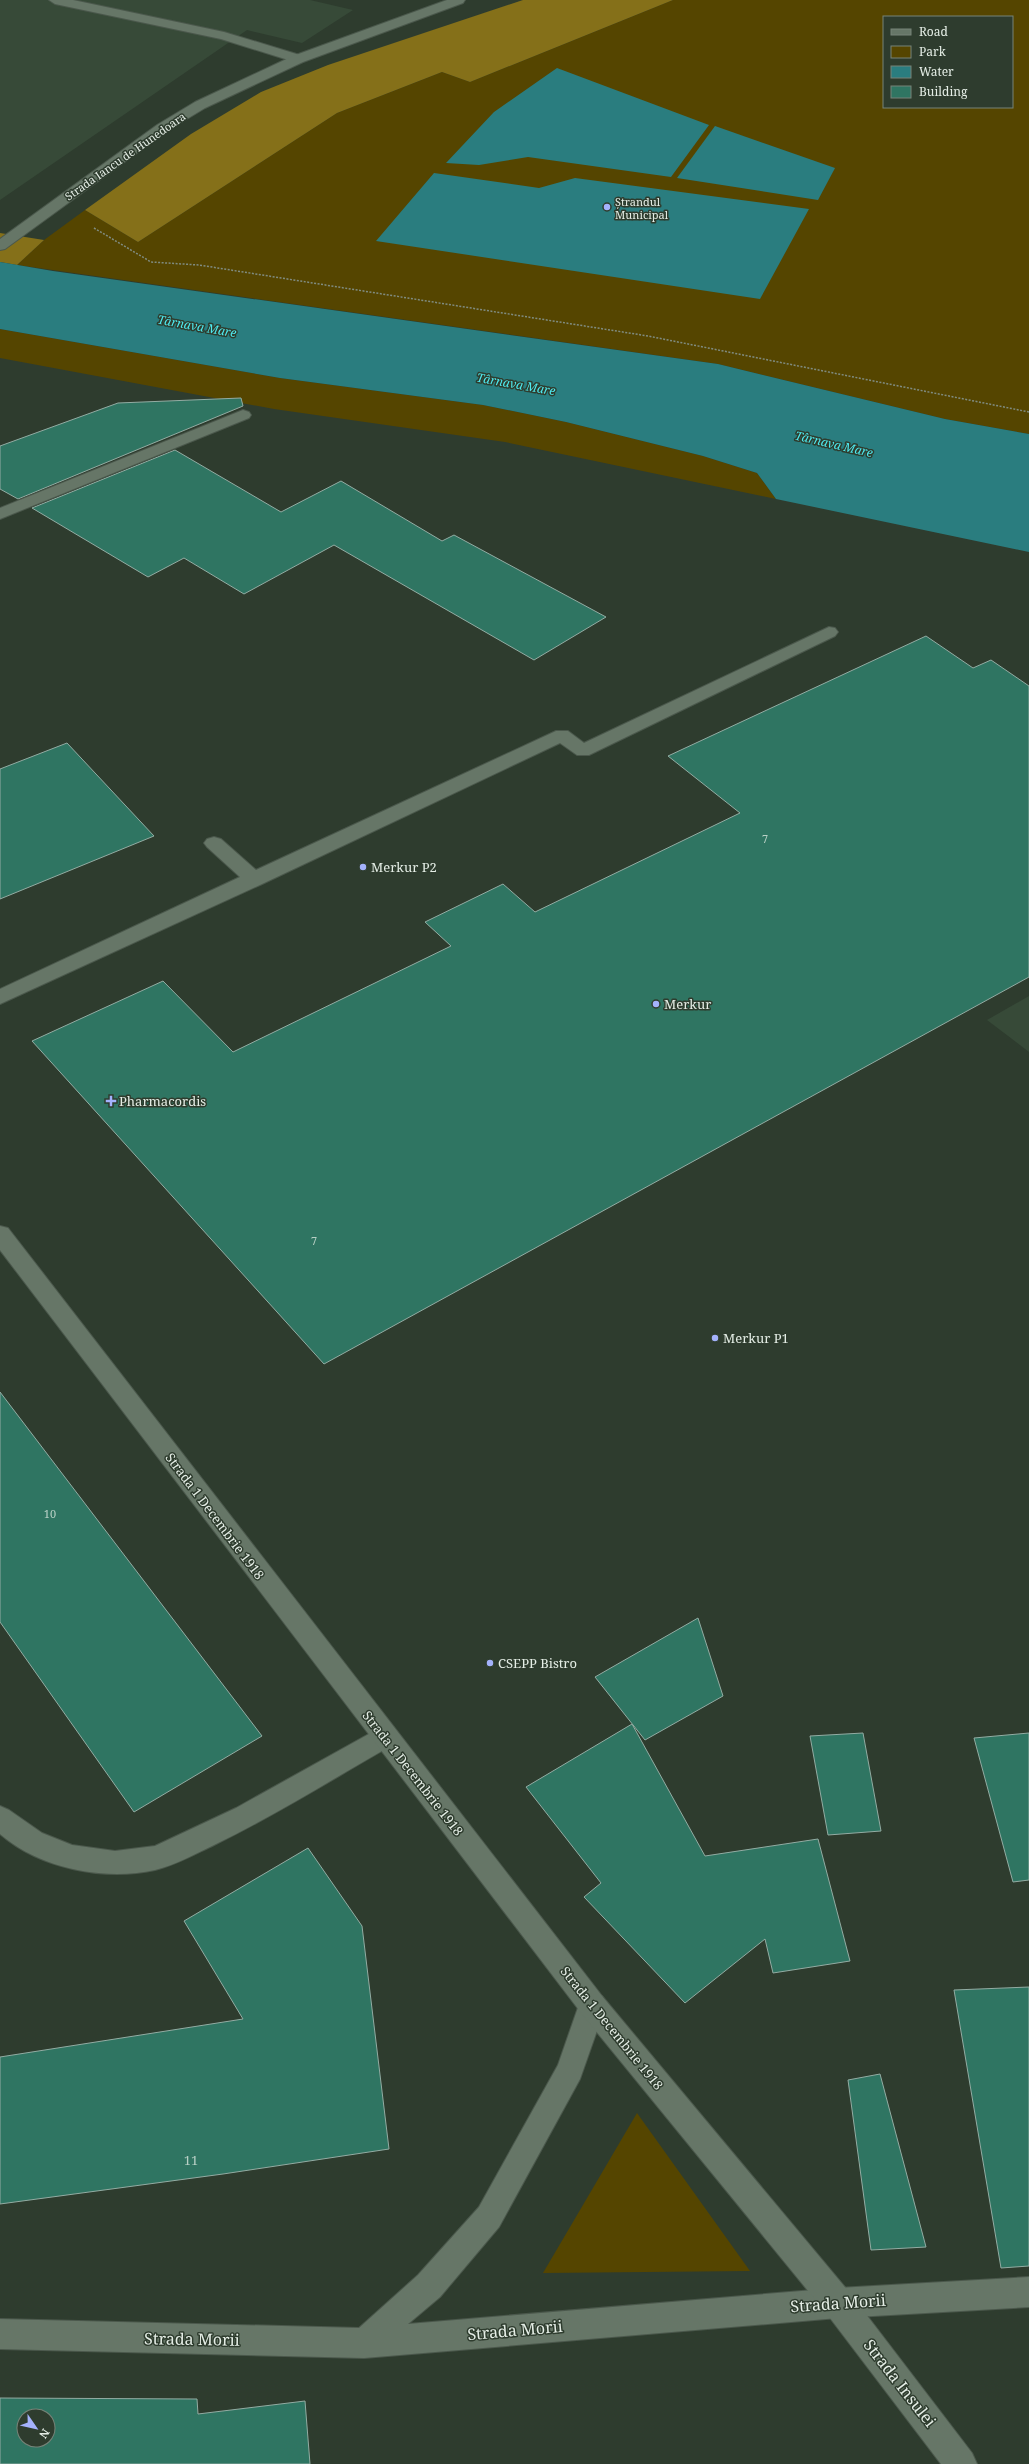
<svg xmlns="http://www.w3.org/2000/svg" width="1029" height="2464" font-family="'Noto Serif',serif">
  <rect width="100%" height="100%" fill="#2e3c2e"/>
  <g fill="#374a38">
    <polygon points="0,0 310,0 353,10 302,43 247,30 0,200"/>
    <polygon points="1029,996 1029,1052 987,1020"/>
  </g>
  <g fill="#554500" fill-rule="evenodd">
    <path d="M673,0H1029V434L945,419L718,364L17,265L44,240L85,210L138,242L337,113L442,72L470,82ZM884,17H1012V107H884Z"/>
    <polygon points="0,329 280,378 483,405 566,422 703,456 757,473 776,499 505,442 274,409 0,358"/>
    <polygon points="637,2113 750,2271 543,2273"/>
  </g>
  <g fill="#857019">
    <polygon points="523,0 673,0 470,82 442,72 337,113 138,242 85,210 191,134 261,92 328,65"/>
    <polygon points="0,233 44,240 17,265 0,262"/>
  </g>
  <g fill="#2a7d7f">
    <polygon points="557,68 709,125 671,177 528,157 479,165 446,163 494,112"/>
    <polygon points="715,126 835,168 818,200 677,178"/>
    <polygon points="434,173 539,188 575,178 809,209 760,299 376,241"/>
    <polygon points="0,262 53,271 718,364 945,419 1029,434 1029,552 776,499 757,473 703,456 566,422 483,405 280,378 0,329"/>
  </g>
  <g fill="#2f7562" stroke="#93aca3" fill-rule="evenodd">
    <polygon points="241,398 243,406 18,499 0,489 0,446 118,403"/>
    <polygon points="175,450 281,512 341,481 442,541 454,535 606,617 534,660 334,545 244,594 184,558 148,577 32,508"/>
    <polygon points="926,636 973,668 991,660 1029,686 1029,977 324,1364 32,1041 163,981 233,1052 451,946 425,922 503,884 535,912 740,813 668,756"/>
    <polygon points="67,743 154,836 0,899 0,769"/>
    <polygon points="0,1392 262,1736 134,1812 0,1622"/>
    <polygon points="698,1618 723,1696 645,1740 595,1677"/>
    <polygon points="632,1724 705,1856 818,1839 850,1961 773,1973 765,1939 685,2003 584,1897 601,1883 526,1787"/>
    <polygon points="863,1733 881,1831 828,1835 810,1736"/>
    <polygon points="1029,1733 1029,1880 1013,1882 974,1738"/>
    <polygon points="308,1848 362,1926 389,2149 223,2174 0,2204 0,2057 243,2019 184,1921"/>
    <polygon points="1029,1987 1029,2266 1001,2268 954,1990"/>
    <polygon points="880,2074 926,2247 871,2250 848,2080"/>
    <path d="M0,2398L197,2399L198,2414L305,2401L310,2464H0ZM24,2416H48V2440H24Z"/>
  </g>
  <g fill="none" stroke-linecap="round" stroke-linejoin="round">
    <g stroke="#4b584c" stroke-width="2">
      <g id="service">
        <polygon points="49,0 73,0 224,32 303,56 305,59 298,63 221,39 55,4"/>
        <polygon points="243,410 249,412 251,415 249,418 0,519 0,508"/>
        <polygon points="829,627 835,628 838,632 835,636 589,755 577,755 560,743 262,884 0,1004 0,989 240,877 207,847 204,843 207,839 214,837 221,839 256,870 556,731 568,731 584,743"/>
        <path d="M385,1725L394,1728L398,1736L394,1744C334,1778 276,1815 214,1845C195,1854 176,1865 155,1870C105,1881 40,1869 0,1834V1806L9,1810L42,1833L72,1845L115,1851L155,1846L236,1808Z"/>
      </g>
    </g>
    <g stroke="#4b584c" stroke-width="2">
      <polygon id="minor" points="592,1992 602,1996 606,2005 580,2079 499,2227 440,2297 408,2324 838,2288 1029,2277 1029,2307 838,2318 364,2358 0,2349 0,2319 359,2328 418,2275 479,2207 558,2065 582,1996"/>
    </g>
    <g stroke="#4b584c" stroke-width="2">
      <g id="secondary">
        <polygon points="447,0 465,0 463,3 303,62 205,108 167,131 5,249 0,250 0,239 157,125 195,102 293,56"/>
        <polygon points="0,1226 8,1228 602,1996 849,2292 972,2453 977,2464 941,2464 827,2314 582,2014 0,1250"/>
      </g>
    </g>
    <polyline stroke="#808c80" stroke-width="1.5" stroke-dasharray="2 1.5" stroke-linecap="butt" points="94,228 151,262 199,265 648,336 1029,412"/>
    <use href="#service" fill="#667667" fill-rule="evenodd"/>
    <use href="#minor" fill="#667667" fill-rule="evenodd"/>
    <use href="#secondary" fill="#667667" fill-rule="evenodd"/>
  </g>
  <g fill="#a4b2fc" stroke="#2e3c2e" stroke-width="1.5">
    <circle cx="607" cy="207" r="4"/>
    <circle cx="363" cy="867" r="4"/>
    <circle cx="656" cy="1004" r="4"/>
    <path d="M109 1095h4v4h4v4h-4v4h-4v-4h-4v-4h4z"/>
    <circle cx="715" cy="1338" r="4"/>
    <circle cx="490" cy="1663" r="4"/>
  </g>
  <g text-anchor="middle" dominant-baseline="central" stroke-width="3" stroke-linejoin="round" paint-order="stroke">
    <g font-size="11" fill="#e5eee6" stroke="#2e3c2e">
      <text transform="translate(125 156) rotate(-35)">Strada Iancu de Hunedoara</text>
    </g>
    <g font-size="11" fill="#e5eee6" stroke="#2e3c2e" text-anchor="start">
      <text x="615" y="201">Ștrandul<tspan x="615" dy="13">Municipal</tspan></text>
    </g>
    <g font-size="11" fill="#b8d0c5">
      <text x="765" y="838">7</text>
      <text x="314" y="1240">7</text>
      <text x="50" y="1513">10</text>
    </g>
    <g font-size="12" font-style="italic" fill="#4eeaef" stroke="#2e3c2e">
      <text transform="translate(197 326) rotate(10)">Târnava Mare</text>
      <text transform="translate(516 384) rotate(10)">Târnava Mare</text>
      <text transform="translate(834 444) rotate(13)">Târnava Mare</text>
    </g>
    <g font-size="13" fill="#e5eee6" stroke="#2e3c2e" text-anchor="start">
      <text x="371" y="867">Merkur P2</text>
      <text x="664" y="1004">Merkur</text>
      <text x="119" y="1101">Pharmacordis</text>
      <text x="723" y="1338">Merkur P1</text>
      <text x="498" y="1663">CSEPP Bistro</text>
    </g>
    <g font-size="13" fill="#e5eee6" stroke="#2e3c2e">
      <text transform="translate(215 1516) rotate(53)">Strada 1 Decembrie 1918</text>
      <text transform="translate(413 1773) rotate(52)">Strada 1 Decembrie 1918</text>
      <text transform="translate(612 2028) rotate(51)">Strada 1 Decembrie 1918</text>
    </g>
    <g font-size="13" fill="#b8d0c5">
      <text x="191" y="2160">11</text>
    </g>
    <g font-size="16" fill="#e5eee6" stroke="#2e3c2e">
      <text transform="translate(838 2303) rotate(-4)">Strada Morii</text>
      <text transform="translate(515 2330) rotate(-5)">Strada Morii</text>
      <text transform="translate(192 2339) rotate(1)">Strada Morii</text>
      <text transform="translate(900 2383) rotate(52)">Strada Insulei</text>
    </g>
  </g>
  <rect x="883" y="16" width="130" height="92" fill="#2e3c2e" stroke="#778378"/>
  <rect x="891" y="29" width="20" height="6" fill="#667667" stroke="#778378"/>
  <text x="919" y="36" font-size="12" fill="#e5eee6">Road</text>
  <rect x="891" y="46" width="20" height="12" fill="#554500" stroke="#778378"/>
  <text x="919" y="56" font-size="12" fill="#e5eee6">Park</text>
  <rect x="891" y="66" width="20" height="12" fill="#2a7d7f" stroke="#778378"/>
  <text x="919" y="76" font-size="12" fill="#e5eee6">Water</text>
  <rect x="891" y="86" width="20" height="12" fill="#2f7562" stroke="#778378"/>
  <text x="919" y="96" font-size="12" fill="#e5eee6">Building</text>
  <g transform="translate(36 2428) rotate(124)"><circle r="19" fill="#2e3c2e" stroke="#778378"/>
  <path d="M0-3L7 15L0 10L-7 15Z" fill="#a4b2fc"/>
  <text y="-6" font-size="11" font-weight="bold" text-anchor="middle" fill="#e5eee6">N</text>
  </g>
</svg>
